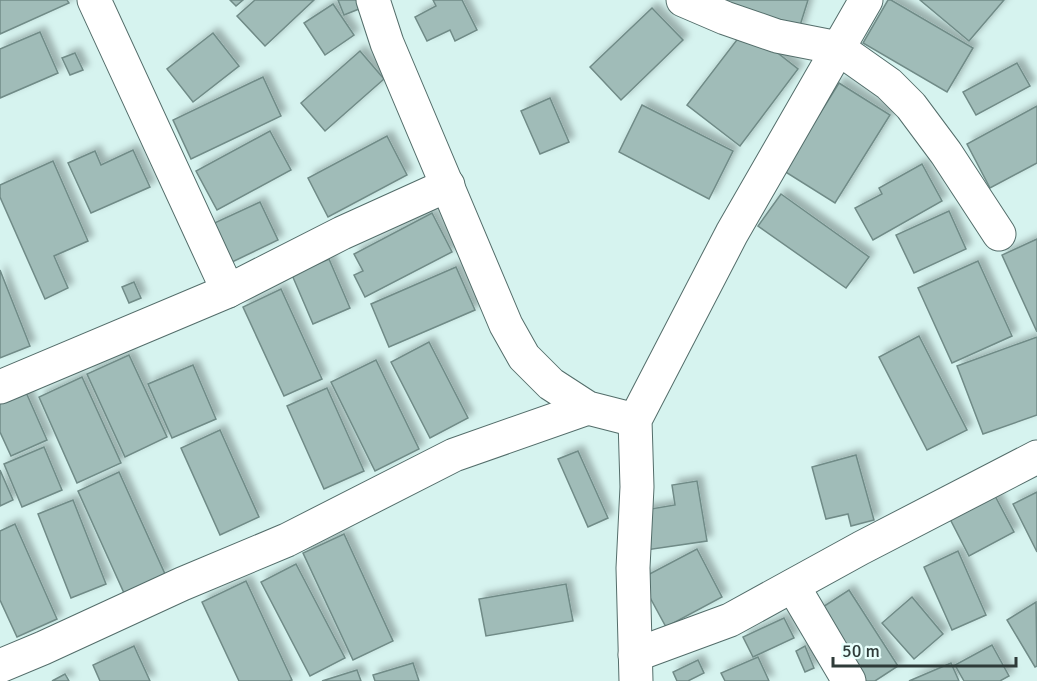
<svg xmlns="http://www.w3.org/2000/svg" width="1037" height="681" font-family="Signika,sans-serif">
  <defs>
    <filter id="shadow"><feDropShadow dx="5.5" dy="-5.5" stdDeviation="3" flood-color="#0004"/></filter>
  </defs>
  <rect width="100%" height="100%" fill="#d6f3ef"/>
  <g fill="#a0bcb8" stroke="#708b87" stroke-width="1.5" filter="url(#shadow)">
    <polygon points="0,0 67,0 69,3 0,34"/>
    <polygon points="230,0 243,0 236,6"/>
    <polygon points="255,0 314,0 265,46 237,16"/>
    <polygon points="338,0 361,0 364,7 344,15"/>
    <polygon points="433,0 462,0 477,30 455,41 450,30 427,41 415,17 436,6"/>
    <polygon points="712,0 808,0 798,32"/>
    <polygon points="888,0 891,0 973,48 947,92 863,43"/>
    <polygon points="920,0 1004,0 969,41"/>
    <polygon points="333,4 354,35 325,55 304,23"/>
    <polygon points="652,8 683,40 621,100 590,67"/>
    <polygon points="746,28 798,69 740,146 687,105"/>
    <polygon points="40,32 58,73 0,98 0,49"/>
    <polygon points="213,33 239,66 193,102 167,69"/>
    <polygon points="360,51 384,79 325,131 301,103"/>
    <polygon points="75,53 83,70 70,75 62,58"/>
    <polygon points="1017,63 1030,86 976,115 963,92"/>
    <polygon points="263,77 281,116 191,159 173,120"/>
    <polygon points="839,83 890,115 835,203 784,171"/>
    <polygon points="550,98 569,142 540,154 521,111"/>
    <polygon points="642,105 733,151 709,199 619,152"/>
    <polygon points="1037,106 1037,163 990,188 967,144"/>
    <polygon points="270,131 291,170 217,210 196,171"/>
    <polygon points="387,136 407,175 328,217 308,178"/>
    <polygon points="133,150 150,187 91,213 68,163 95,151 101,165"/>
    <polygon points="53,161 88,241 54,256 68,288 45,299 0,197 0,185"/>
    <polygon points="922,164 942,201 873,240 855,208 882,194 879,188"/>
    <polygon points="781,194 869,257 846,288 758,226"/>
    <polygon points="260,202 278,240 228,264 210,225"/>
    <polygon points="949,211 966,249 914,273 896,235"/>
    <polygon points="432,213 452,252 365,297 354,275 363,271 354,254"/>
    <polygon points="1037,239 1037,332 1002,255"/>
    <polygon points="329,259 350,308 313,324 292,275"/>
    <polygon points="978,261 1012,336 952,363 918,288"/>
    <polygon points="456,267 475,310 389,347 371,304"/>
    <polygon points="0,270 30,346 0,358"/>
    <polygon points="134,282 141,298 129,303 122,287"/>
    <polygon points="281,289 322,379 284,396 243,307"/>
    <polygon points="919,336 967,430 927,450 879,357"/>
    <polygon points="1037,337 1037,415 983,434 957,366"/>
    <polygon points="429,342 468,418 430,438 391,362"/>
    <polygon points="129,355 167,437 125,457 87,374"/>
    <polygon points="376,360 419,449 375,471 331,382"/>
    <polygon points="193,365 216,419 172,438 148,384"/>
    <polygon points="82,377 121,463 77,483 39,397"/>
    <polygon points="327,388 364,471 324,489 287,406"/>
    <polygon points="25,390 47,440 11,456 0,432 0,401"/>
    <polygon points="220,430 259,517 220,535 181,448"/>
    <polygon points="44,447 62,490 22,507 4,464"/>
    <polygon points="578,451 608,518 588,527 558,459"/>
    <polygon points="856,455 874,520 851,526 848,514 826,519 812,467"/>
    <polygon points="0,470 13,500 0,506"/>
    <polygon points="119,472 165,574 124,593 78,491"/>
    <polygon points="697,481 707,541 646,550 639,511 675,505 672,485"/>
    <polygon points="1037,492 1037,552 1013,504"/>
    <polygon points="994,494 1014,532 969,556 949,517"/>
    <polygon points="73,500 106,584 71,598 38,514"/>
    <polygon points="15,524 57,619 17,637 0,600 0,531"/>
    <polygon points="344,534 393,641 353,660 303,553"/>
    <polygon points="697,549 722,597 666,627 640,579"/>
    <polygon points="958,551 986,615 952,630 924,567"/>
    <polygon points="296,564 345,658 310,676 261,582"/>
    <polygon points="246,581 292,680 289,681 239,681 202,602"/>
    <polygon points="566,584 573,621 486,636 479,599"/>
    <polygon points="849,590 898,666 875,681 860,681 815,612"/>
    <polygon points="912,597 943,634 914,659 882,623"/>
    <polygon points="1036,602 1037,666 1035,667 1007,620"/>
    <polygon points="784,618 794,638 753,657 743,637"/>
    <polygon points="992,645 1009,676 1000,681 964,681 955,665"/>
    <polygon points="134,646 150,681 100,681 93,665"/>
    <polygon points="805,646 814,668 805,672 796,651"/>
    <polygon points="758,657 769,681 725,681 721,673"/>
    <polygon points="698,660 704,673 688,681 677,681 673,672"/>
    <polygon points="413,663 419,681 375,681 373,675"/>
    <polygon points="951,663 959,681 909,681"/>
    <polygon points="357,670 361,681 322,681"/>
    <polygon points="65,674 69,681 52,681"/>
  </g>
  <g fill="none" stroke-linecap="round" stroke-linejoin="round">
    <g stroke="#536d6a" stroke-width="35">
      <g id="minor">
        <polyline points="94,0 228,291"/>
        <polyline points="373,0 387,43 506,325 524,357 551,384 588,408 635,420"/>
        <polyline points="683,0 725,18 777,36 838,48 889,84 911,106 946,153 999,234"/>
        <polyline points="0,387 228,291 342,233 448,185"/>
        <polyline points="793,586 849,681"/>
        <polyline points="635,655 730,620 861,548 1037,457"/>
        <polyline points="0,666 43,648 182,584 287,540 454,455 588,408"/>
        <polyline points="636,681 633,568 637,487 635,420 732,233 866,0"/>
      </g>
    </g>
    <use href="#minor" stroke="#fff" stroke-width="33"/>
  </g>
  <path d="M833 657v9h183v-9" fill="none" stroke="#2f3b39" stroke-width="3"/>
  <text x="842" y="657" font-size="18" fill="#2f3b39" stroke="#e8fffc" stroke-width="4.5" paint-order="stroke">50 m</text>
</svg>
